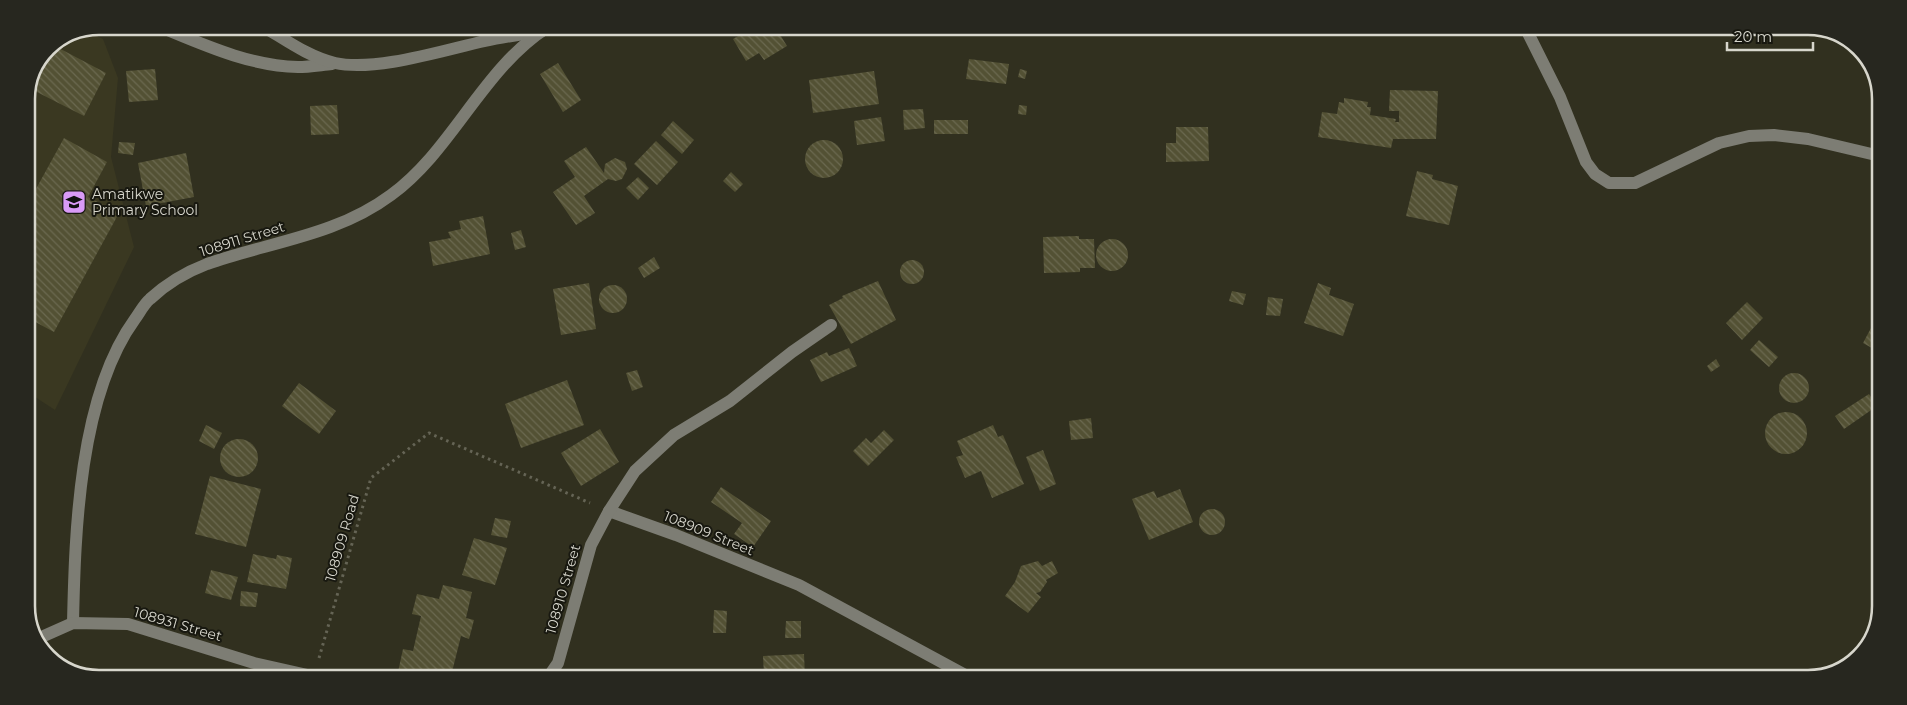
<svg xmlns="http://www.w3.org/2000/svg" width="1907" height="705" font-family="Montserrat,sans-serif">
  <defs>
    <pattern id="building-back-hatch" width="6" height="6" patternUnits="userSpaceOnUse" patternTransform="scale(1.25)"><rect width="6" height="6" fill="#535134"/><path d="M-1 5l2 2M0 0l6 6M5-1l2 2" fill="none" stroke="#6b6950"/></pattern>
  </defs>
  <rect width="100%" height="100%" fill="#31301f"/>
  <polygon fill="#3a3821" points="86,31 103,39 118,78 111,157 134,247 55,410 26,391 26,94 48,47"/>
  <g fill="url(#building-back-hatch)">
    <polygon points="752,28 776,28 787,46 764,60 759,53 746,61 733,39"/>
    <polygon points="53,45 106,73 84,116 29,88 48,47"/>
    <polygon points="969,59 1009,64 1006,84 966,79"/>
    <polygon points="558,63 581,100 563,112 540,74"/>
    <polygon points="155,69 158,100 129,102 126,71"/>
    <polygon points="1020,69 1027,71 1025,79 1018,77"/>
    <polygon points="874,71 879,104 813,113 809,80"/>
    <polygon points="1390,90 1438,91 1436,139 1393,139 1391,148 1318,137 1322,112 1337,114 1339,102 1344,103 1344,98 1368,102 1367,107 1371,107 1370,115 1396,119 1395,122 1399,122 1399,111 1389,111"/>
    <polygon points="337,105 339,134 311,135 310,106"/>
    <polygon points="1019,105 1027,106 1026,115 1018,114"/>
    <polygon points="923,109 925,128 904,130 903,110"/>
    <polygon points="881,117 885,141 857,145 854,121"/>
    <rect x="934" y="120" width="34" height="14"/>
    <polygon points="673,121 694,140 682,154 661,135"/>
    <polygon points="1176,127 1208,127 1209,161 1166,162 1166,143 1176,143"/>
    <polygon points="64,138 107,162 88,197 119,213 54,332 26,317 26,207"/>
    <circle cx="824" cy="159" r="19"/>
    <polygon points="656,141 678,162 657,185 634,164"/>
    <polygon points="119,142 135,143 133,155 118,153"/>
    <polygon points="586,147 604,173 605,164 615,158 625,162 627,169 622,179 616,181 608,179 584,196 595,213 576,225 553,192 575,177 564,161"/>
    <polygon points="186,153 194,197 146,206 138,163"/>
    <polygon points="1417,171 1433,175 1432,179 1458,186 1449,225 1406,216"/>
    <polygon points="731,172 743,184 735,192 723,181"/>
    <polygon points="638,177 649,188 638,200 626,188"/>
    <polygon points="483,216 490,254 433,266 429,242 451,238 448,232 461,229 459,221"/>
    <polygon points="521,230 526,247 515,250 511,233"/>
    <polygon points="1079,236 1079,239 1094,239 1095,268 1080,268 1080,272 1044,273 1043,237"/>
    <circle cx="1112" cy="255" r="16"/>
    <polygon points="654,257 660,268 644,278 638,268"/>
    <circle cx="912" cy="272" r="12"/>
    <polygon points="878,281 896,320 851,344 829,305 843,298 842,296"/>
    <polygon points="589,283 596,329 561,335 553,289"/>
    <polygon points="1318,283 1331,288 1329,295 1354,304 1343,336 1304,323"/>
    <circle cx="613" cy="299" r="14"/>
    <polygon points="1232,291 1246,294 1243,305 1229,301"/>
    <polygon points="1879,293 1879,304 1874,302"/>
    <polygon points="1268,297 1283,299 1280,316 1266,315"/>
    <polygon points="1747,302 1763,318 1742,340 1726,323"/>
    <polygon points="1879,313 1879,352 1863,343"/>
    <polygon points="1759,340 1778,357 1769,367 1750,350"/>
    <polygon points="849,348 857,366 821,382 810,360 827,352 829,356"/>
    <polygon points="1716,359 1720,366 1711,372 1707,366"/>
    <polygon points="637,370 643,387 632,391 626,373"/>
    <circle cx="1794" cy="388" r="15"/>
    <polygon points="567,380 584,425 521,448 505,404"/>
    <polygon points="299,383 336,411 319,434 282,406"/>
    <polygon points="1869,394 1877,406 1844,429 1835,416"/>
    <circle cx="1786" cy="433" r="21"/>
    <polygon points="1091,418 1093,438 1071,440 1069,421"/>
    <polygon points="206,425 222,433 214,449 199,441"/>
    <polygon points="993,425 998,437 1003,435 1024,484 992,498 981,471 965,478 956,457 963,455 957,441"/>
    <polygon points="600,429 619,462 581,486 561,453"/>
    <polygon points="884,430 894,440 868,466 853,451 866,438 871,443"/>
    <circle cx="239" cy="458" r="19"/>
    <polygon points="1043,450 1056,484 1040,491 1026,457"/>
    <polygon points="210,476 261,489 246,547 195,534"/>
    <polygon points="721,487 771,521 753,547 734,534 742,523 711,502"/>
    <polygon points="1180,489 1193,522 1149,540 1132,499 1154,491 1157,498"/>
    <circle cx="1212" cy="522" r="13"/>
    <polygon points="495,518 511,521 507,538 491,535"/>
    <polygon points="474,538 507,548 495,585 462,575"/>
    <polygon points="253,554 276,559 277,555 292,558 286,589 247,582"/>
    <polygon points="1038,561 1042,566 1052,561 1058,573 1046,580 1047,582 1040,592 1036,593 1041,597 1028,613 1005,596 1015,582 1021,566"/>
    <polygon points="211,570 238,577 231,600 205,593"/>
    <polygon points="443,585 472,592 466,618 474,620 469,639 461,636 451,676 413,676 398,672 403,649 413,651 421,616 412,614 417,594 439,599"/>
    <polygon points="241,591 258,593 256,607 240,606"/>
    <polygon points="714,610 727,611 726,633 713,633"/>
    <polygon points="786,621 801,621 801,638 785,638"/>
    <polygon points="804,654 805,677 764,676 763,656"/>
    <polygon points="1780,675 1807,676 1807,679 1780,679"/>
  </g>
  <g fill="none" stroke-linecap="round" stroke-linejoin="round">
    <polyline stroke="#656455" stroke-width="3" stroke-dasharray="2.5 4" stroke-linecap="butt" points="319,658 371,478 429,433 590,503"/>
    <g stroke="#7d7d74" stroke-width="12">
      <path d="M158,26C202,44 249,66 298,67C309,67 321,65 332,64"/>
      <path d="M264,27C286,40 309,57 335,63C376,72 444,50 485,41C504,37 523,34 542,31"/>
      <polyline points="1526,29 1560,97 1586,162 1595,174 1609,183 1635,183 1719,143 1749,136 1774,135 1808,139 1880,156"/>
      <polyline points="609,511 676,535 799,585 969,677"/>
      <path d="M73,623C75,531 79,396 135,319C140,312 144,304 150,299C166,284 186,272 207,264C269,242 336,236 391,195C453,150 482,69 548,27"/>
      <polyline points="37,639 73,623 128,624 254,663 312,676"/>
      <polyline points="549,676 558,663 591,545 609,511 635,471 674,435 730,401 792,352 831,325"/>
    </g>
  </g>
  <defs>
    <g id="school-square" transform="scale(1.25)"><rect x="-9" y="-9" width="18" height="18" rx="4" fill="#d99af7" stroke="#181810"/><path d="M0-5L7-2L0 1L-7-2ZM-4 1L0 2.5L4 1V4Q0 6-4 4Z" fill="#111"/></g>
  </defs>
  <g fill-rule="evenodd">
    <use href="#school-square" x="74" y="202"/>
  </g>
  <g text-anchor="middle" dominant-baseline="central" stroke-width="4" stroke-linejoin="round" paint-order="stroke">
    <g font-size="14" fill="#d7d6cc" stroke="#181810" text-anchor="start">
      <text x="92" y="194">Amatikwe<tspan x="92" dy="16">Primary School</tspan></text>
    </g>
    <g font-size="14" fill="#d7d6cc" stroke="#181810">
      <text transform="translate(242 239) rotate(-17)">108911 Street</text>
      <text transform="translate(709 533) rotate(22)">108909 Street</text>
      <text transform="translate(342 538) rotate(-74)">108909 Road</text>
      <text transform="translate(563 589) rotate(-74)">108910 Street</text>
      <text transform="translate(178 624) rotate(16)">108931 Street</text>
    </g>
  </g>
  <path d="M0 0H1907V705H0ZM99 35H1808A64 64 0 0 1 1872 99V606A64 64 0 0 1 1808 670H99A64 64 0 0 1 35 606V99A64 64 0 0 1 99 35Z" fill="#27271f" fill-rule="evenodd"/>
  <path fill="none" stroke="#d7d6cc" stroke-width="2.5" d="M99 35H1808A64 64 0 0 1 1872 99V606A64 64 0 0 1 1808 670H99A64 64 0 0 1 35 606V99A64 64 0 0 1 99 35Z"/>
  <path d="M1727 42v8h86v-8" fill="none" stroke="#d7d6cc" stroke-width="2.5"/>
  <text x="1734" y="42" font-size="15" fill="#d7d6cc" stroke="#181810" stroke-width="4" paint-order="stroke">20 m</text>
</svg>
